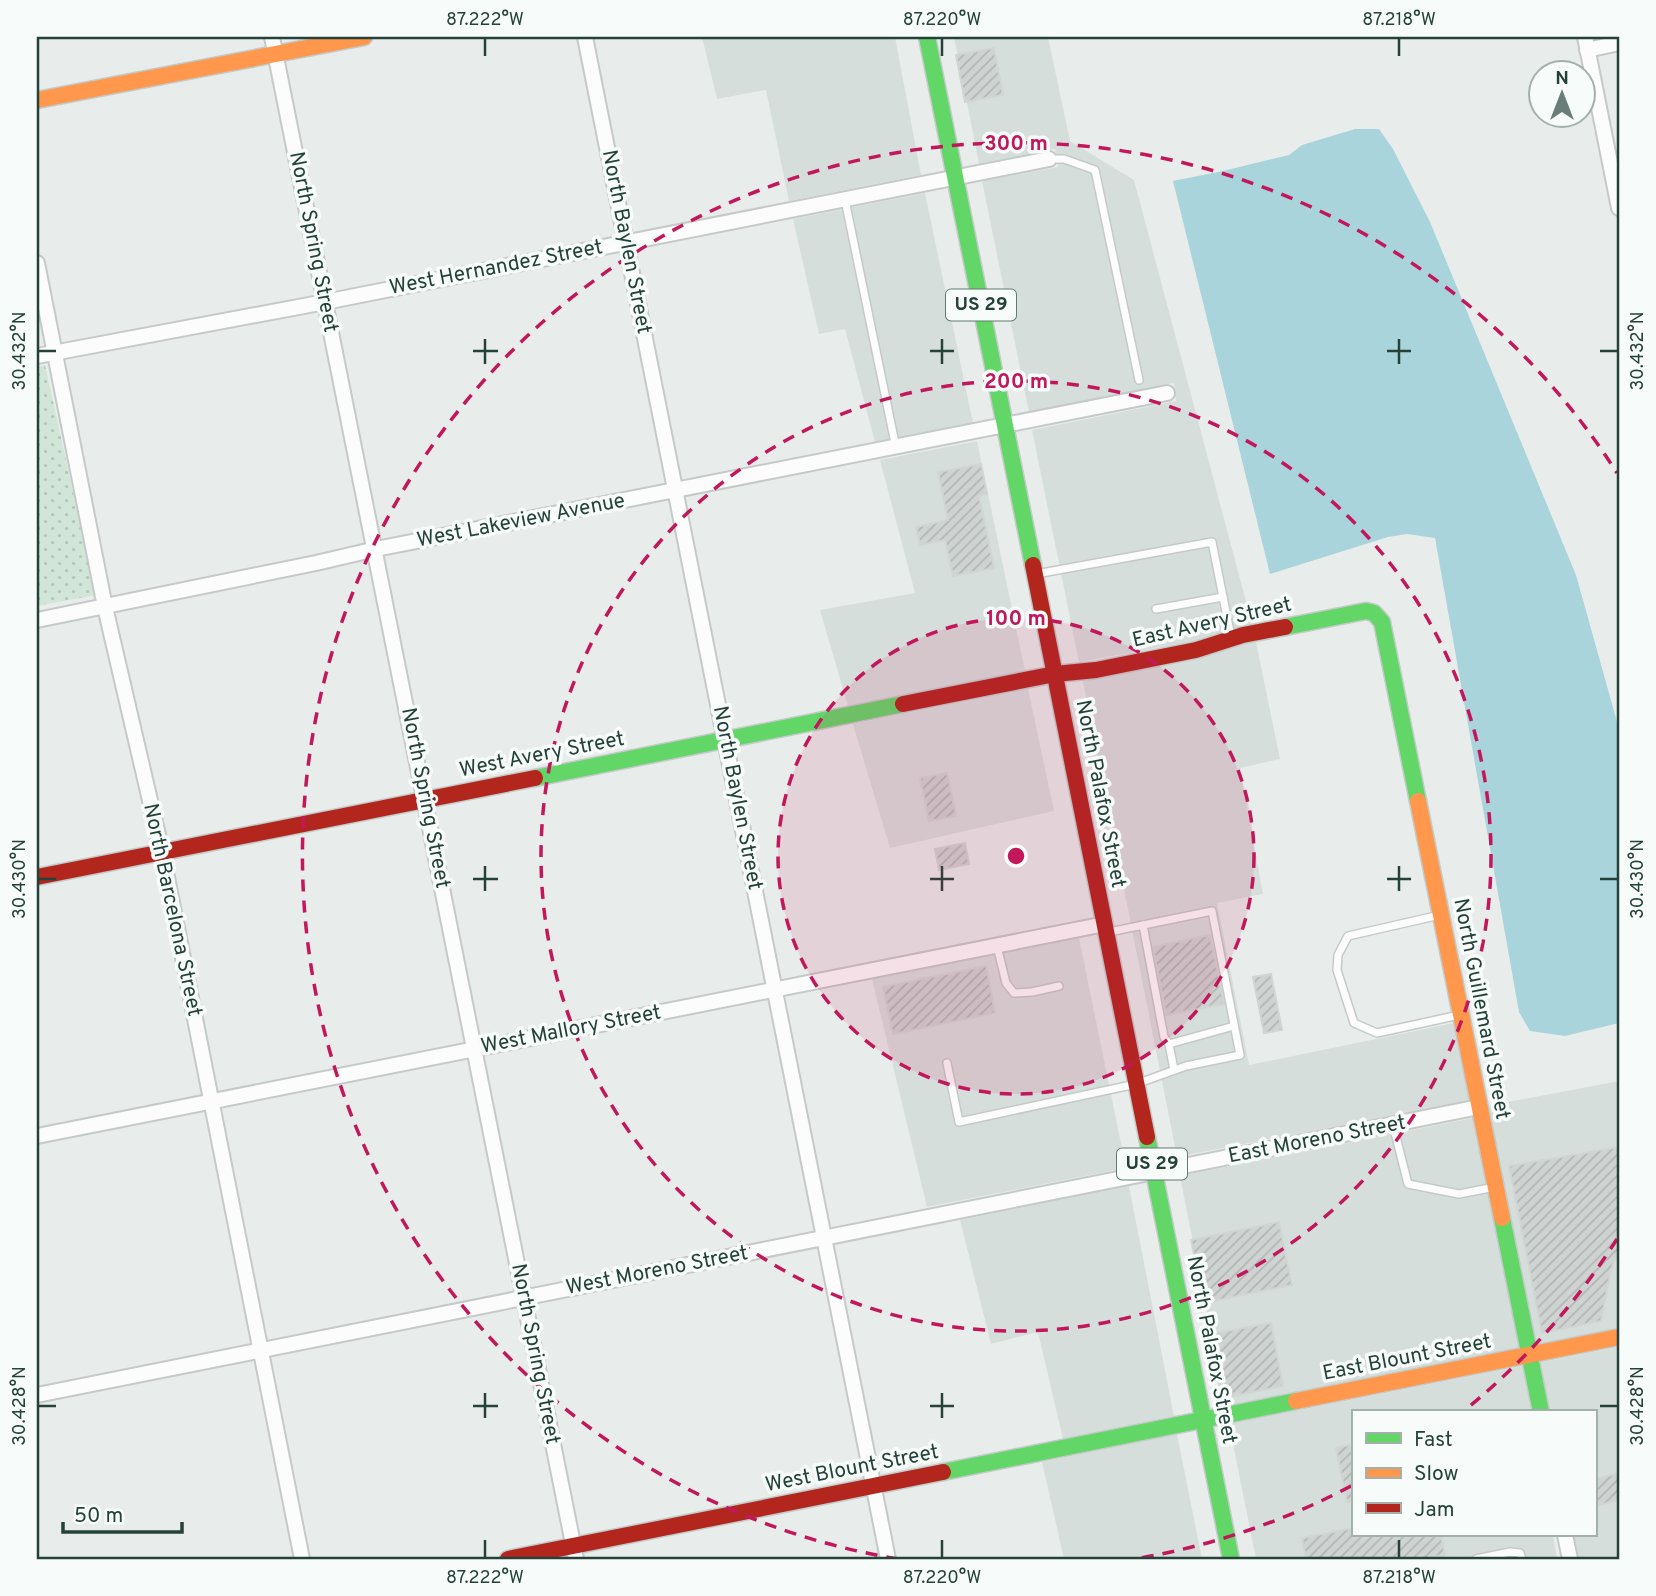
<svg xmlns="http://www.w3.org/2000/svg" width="1656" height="1596" font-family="Overpass,sans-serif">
  <defs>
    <pattern id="park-dots" width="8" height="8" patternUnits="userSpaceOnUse" patternTransform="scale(1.75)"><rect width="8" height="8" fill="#d1e6d8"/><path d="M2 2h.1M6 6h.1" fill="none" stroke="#b3c6ba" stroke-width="1.8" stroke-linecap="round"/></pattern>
    <pattern id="building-hatch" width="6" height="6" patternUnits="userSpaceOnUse" patternTransform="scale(1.75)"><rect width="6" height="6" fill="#cfd4d2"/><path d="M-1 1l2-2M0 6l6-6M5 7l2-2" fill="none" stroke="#b2b7b5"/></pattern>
  </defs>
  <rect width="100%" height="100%" fill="#e8edeb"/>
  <g fill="#d6dedb">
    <polygon points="702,37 895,37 921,175 789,201 766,90 717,99"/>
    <polygon points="954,37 1048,37 1070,141 1134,180 1252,624 1194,641 1079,662 1032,430 1176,401 1174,383 1029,412 982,181 1058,167 1055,149 979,164"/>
    <polygon points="925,193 973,423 875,442 845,329 819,334 793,219"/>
    <polygon points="977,441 1025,671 848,706 820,610 915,593 880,460"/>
    <polygon points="1256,642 1280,759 1240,768 1263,894 1217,903 1249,1065 1454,1023 1470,1100 1177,1157 1083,681"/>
    <polygon points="1028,689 1054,811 890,848 853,724"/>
    <polygon points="1079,938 1126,1168 927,1207 872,979"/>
    <polygon points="1619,1081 1619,1328 1536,1345 1487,1106"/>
    <polygon points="1473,1118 1520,1348 1225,1406 1180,1176"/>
    <polygon points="1129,1186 1174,1416 1063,1439 1038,1332 991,1344 960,1220"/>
    <polygon points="1619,1347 1619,1559 1578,1559 1573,1535 1595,1535 1595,1412 1549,1412 1539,1363"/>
    <polygon points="1523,1366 1531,1412 1353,1412 1353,1535 1553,1535 1557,1559 1256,1559 1229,1424"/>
    <polygon points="1177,1434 1202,1559 1064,1559 1042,1462"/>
  </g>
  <polygon fill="url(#park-dots)" points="45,365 96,595 37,606 37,367"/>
  <polygon fill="#a9d4db" points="1355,129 1379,129 1393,149 1430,222 1576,575 1619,729 1619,1023 1565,1036 1530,1031 1519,1012 1435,538 1407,534 1388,537 1270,574 1173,181 1223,171 1289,155 1302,145"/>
  <g fill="url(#building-hatch)" stroke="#d1d6d4" stroke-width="2">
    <polygon points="994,48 1003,95 965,102 956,55"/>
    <polygon points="981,464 987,494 979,496 994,568 953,576 945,540 920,545 916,527 948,520 938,472"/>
    <polygon points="947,773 956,816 929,821 920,778"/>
    <polygon points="965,843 969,864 939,870 935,849"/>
    <polygon points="1210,935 1224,1004 1166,1015 1153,947"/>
    <polygon points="986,966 995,1013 893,1034 883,987"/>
    <polygon points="1271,974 1282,1030 1264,1033 1253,977"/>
    <polygon points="1619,1147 1619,1248 1611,1270 1601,1321 1542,1333 1509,1166"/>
    <polygon points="1279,1222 1292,1285 1204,1303 1191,1240"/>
    <polygon points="1271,1323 1283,1386 1222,1398 1210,1334"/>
    <polygon points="1353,1444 1353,1501 1347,1502 1336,1448"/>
    <polygon points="1619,1473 1619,1500 1595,1506 1595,1479"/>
    <polygon points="1353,1528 1353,1535 1441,1535 1445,1555 1423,1559 1306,1559 1302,1538"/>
  </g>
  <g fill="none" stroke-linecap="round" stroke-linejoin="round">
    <g stroke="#c5cac8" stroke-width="10">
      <g id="lane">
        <polyline points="1049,159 1064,159 1095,170 1139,380"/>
        <polyline points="845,200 896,448"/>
        <polyline points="1036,574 1212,542 1231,637"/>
        <polyline points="1156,609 1223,597"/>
        <polyline points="1440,915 1348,936 1338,955 1337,970 1354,1023 1377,1033 1459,1015"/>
        <polyline points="1143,925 1164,1037 1169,1044 1234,1026"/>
        <polyline points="997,946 1006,983 1014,993 1032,992 1059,986"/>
        <polyline points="1169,1044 1174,1070"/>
        <polyline points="947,1063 959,1122 1136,1084 1186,1066 1240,1055 1212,911 1109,932"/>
        <polyline points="1393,1125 1408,1184 1459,1194 1495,1187"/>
        <polyline points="1476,1559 1510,1552 1520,1553 1522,1559"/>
      </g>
    </g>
    <g stroke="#c5cac8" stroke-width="18">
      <g id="street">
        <polyline points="272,37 576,1559"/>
        <polyline points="585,37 888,1559"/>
        <polyline points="1585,37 1619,208"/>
        <polyline points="1587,50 1619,43"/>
        <polyline points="37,263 105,607 162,852 302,1559"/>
        <polyline points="37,356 325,302 1049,159"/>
        <polyline points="37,620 316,563 376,549 1167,393"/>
        <polyline points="37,1136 1105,924"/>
        <polyline points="37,1395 1479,1107"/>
        <polyline points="1565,1535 1570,1559"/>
      </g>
    </g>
    <g stroke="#c3cbc8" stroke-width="19">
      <g id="fast">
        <polyline points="927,37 1033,565"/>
        <polyline points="1285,627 1366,611 1374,613 1382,622 1418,801"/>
        <polyline points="535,778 903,704"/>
        <polyline points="1147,1137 1231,1559"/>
        <polyline points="1502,1218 1541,1412"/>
        <polyline points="943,1472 1296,1401"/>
      </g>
    </g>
    <g stroke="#c3cbc8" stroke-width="19">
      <g id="slow">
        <polyline points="37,100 364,37"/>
        <polyline points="1418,801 1502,1218"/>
        <polyline points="1296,1401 1619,1337"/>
      </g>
    </g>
    <g stroke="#c3cbc8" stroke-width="19">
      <g id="jam">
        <polyline points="1033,565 1147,1137"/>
        <polyline points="903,704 1055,674 1096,670 1196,650 1243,635 1285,627"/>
        <polyline points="37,877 535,778"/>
        <polyline points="508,1559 943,1472"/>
      </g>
    </g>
    <use href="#lane" stroke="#fcfcfc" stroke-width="7"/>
    <use href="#street" stroke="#fcfcfc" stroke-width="14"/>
    <use href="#fast" stroke="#63d668" stroke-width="16"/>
    <use href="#slow" stroke="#ff974d" stroke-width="16"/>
    <use href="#jam" stroke="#b3261e" stroke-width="16"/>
  </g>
  <path fill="none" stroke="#24423a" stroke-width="2.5" d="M485,38V56M942,38V56M1399,38V56M485,339V364M942,339V364M1399,339V364M38,351H56M473,351H498M930,351H954M1387,351H1411M1600,351H1618M485,866V891M942,866V891M1399,866V891M38,879H56M473,879H498M930,879H954M1387,879H1411M1600,879H1618M485,1393V1418M942,1393V1418M38,1406H56M473,1406H498M930,1406H954M1600,1406H1618M485,1540V1558M942,1540V1558M1399,1540V1558"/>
  <circle cx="1016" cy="856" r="238" fill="#c2185b" fill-opacity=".12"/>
  <g fill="none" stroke="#c2185b" stroke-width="3.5" stroke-dasharray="12 9">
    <circle cx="1016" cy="856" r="238"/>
    <circle cx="1016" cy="856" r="475"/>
    <path d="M1617 1239A713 713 0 0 1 1465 1410M1351 1486A713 713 0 0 1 1134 1559M898 1559A713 713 0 1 1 1617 473"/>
  </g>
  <g text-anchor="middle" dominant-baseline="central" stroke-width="7" stroke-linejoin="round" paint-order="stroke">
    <g fill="#f7fbf9" stroke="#637a73" stroke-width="2">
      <rect x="946" y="289.5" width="70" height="31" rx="5"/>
      <rect x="1117" y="1148.5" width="70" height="31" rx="5"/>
    </g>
    <g font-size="19" font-weight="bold" fill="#24423a">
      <text x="981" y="305">US 29</text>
      <text x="1152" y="1164">US 29</text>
    </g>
    <g font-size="21" fill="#24423a" stroke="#f7fbf9">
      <text transform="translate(313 242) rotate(79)">North Spring Street</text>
      <text transform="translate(626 242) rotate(79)">North Baylen Street</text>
      <text transform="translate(496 268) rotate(-11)">West Hernandez Street</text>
      <text transform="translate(521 521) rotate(-11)">West Lakeview Avenue</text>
      <text transform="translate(1212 623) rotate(-13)">East Avery Street</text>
      <text transform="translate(542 755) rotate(-11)">West Avery Street</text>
      <text transform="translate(1100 794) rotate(79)">North Palafox Street</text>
      <text transform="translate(425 798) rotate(79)">North Spring Street</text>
      <text transform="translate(737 798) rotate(79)">North Baylen Street</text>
      <text transform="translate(172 910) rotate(78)">North Barcelona Street</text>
      <text transform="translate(1481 1009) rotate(79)">North Guillemard Street</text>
      <text transform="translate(571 1030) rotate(-11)">West Mallory Street</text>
      <text transform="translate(1317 1140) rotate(-11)">East Moreno Street</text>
      <text transform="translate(657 1271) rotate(-11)">West Moreno Street</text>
      <text transform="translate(1211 1350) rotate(79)">North Palafox Street</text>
      <text transform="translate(535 1354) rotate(79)">North Spring Street</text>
      <text transform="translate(1407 1358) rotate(-11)">East Blount Street</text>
      <text transform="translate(852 1469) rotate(-11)">West Blount Street</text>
    </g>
  </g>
  <circle cx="1016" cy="856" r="10" fill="#c2185b" stroke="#f7fbf9" stroke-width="3.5"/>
  <g font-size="21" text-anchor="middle" font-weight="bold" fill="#c2185b" stroke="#f7fbf9" stroke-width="7" stroke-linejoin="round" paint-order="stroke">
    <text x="1016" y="150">300 m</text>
    <text x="1016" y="388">200 m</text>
    <text x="1016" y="625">100 m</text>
  </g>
  <rect width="1656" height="1596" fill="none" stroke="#f7fbf9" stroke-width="77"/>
  <rect x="1352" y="1410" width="245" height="126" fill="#f7fbf9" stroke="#a3b1ad" stroke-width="2"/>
  <rect x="1366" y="1433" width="35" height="10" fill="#63d668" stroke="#a3b1ad" stroke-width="2"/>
  <text x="1414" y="1446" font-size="21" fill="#24423a">Fast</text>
  <rect x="1366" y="1468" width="35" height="10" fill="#ff974d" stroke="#a3b1ad" stroke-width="2"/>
  <text x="1414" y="1480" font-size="21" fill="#24423a">Slow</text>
  <rect x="1366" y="1503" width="35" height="10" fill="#b3261e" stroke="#a3b1ad" stroke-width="2"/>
  <text x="1414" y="1516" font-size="21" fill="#24423a">Jam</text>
  <g transform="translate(1562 94)"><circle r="33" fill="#f7fbf9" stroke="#a3b1ad" stroke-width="2"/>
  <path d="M0-5L12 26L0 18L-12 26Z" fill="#697e78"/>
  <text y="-10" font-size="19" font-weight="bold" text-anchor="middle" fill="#24423a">N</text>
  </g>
  <path d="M63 1522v10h119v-10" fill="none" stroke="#24423a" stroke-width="3.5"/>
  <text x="74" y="1522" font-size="21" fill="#24423a" stroke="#f7fbf9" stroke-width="5" paint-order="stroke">50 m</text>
  <rect x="38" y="38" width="1580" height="1520" fill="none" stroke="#24423a" stroke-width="2.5"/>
  <g font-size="18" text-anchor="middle" fill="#24423a">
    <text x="485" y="25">87.222°W</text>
    <text x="942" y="25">87.220°W</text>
    <text x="1399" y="25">87.218°W</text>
    <text transform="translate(19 351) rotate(-90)" y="6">30.432°N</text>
    <text transform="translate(1637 351) rotate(-90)" y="6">30.432°N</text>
    <text transform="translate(19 879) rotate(-90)" y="6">30.430°N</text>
    <text transform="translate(1637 879) rotate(-90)" y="6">30.430°N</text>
    <text transform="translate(19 1406) rotate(-90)" y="6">30.428°N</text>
    <text transform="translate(1637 1406) rotate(-90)" y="6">30.428°N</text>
    <text x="485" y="1583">87.222°W</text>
    <text x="942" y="1583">87.220°W</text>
    <text x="1399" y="1583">87.218°W</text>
  </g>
</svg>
